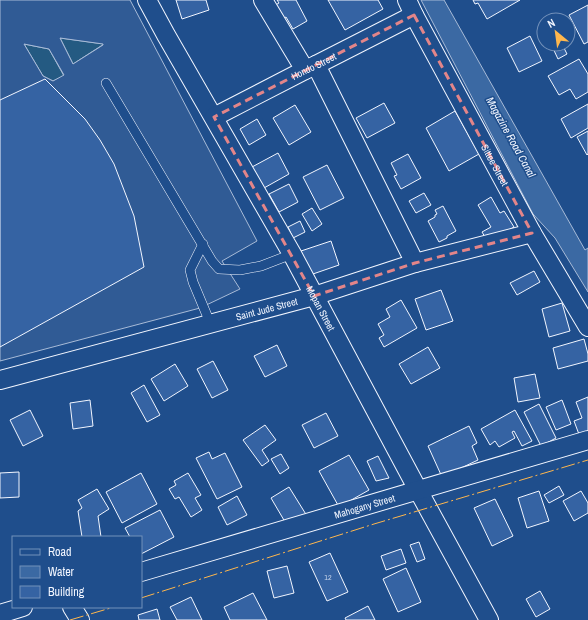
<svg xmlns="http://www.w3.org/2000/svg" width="588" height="620" font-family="'Archivo Narrow',sans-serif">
  <rect width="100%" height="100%" fill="#1f4e8c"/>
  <g fill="#245a82" stroke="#a8bbd7">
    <polygon points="60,38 104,44 73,64"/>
    <polygon points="24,44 49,49 64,76 53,81 43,76"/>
  </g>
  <path fill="#305b95" stroke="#a8bbd7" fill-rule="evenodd" d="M0,0H130L257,241L222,261L240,289L200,308L0,361ZM60,38L103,44V45L73,64ZM24,44L49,49L64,75L53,81L43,76Z"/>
  <polygon fill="#3b69a3" stroke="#a8bbd7" points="421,0 444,0 585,250 588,248 588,292 555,238 533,214"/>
  <g fill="#3563a3" stroke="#f2f6ff">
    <polygon points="176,0 206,0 209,10 182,19"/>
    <polygon points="277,0 296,0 307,21 293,29 286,17 279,21 272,7 279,3"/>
    <polygon points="328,0 378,0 383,9 345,30"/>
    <polygon points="473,0 520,0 487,19 478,3 475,4"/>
    <polygon points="588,5 588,42 584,44 569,15"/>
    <polygon points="530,36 542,61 519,72 507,48"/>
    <polygon points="551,44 562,44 567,54 558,59"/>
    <polygon points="579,59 588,74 588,92 576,99 570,89 559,95 548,76"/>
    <polygon points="45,79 85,119 100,140 114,164 134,216 144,267 0,347 0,100"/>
    <polygon points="384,103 395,123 367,138 356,118"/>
    <polygon points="588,104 588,128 571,138 561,119"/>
    <polygon points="295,105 311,132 289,145 273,118"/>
    <polygon points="455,111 479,154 449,171 426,128"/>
    <polygon points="257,119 266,135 249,145 240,129"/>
    <polygon points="588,131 588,154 587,155 577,137"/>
    <polygon points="278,153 289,174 264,188 252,167"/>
    <polygon points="408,154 421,178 401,189 394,176 397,175 391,163"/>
    <polygon points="327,165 344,198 320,210 303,177"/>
    <polygon points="289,184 298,202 279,212 269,194"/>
    <polygon points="424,193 431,205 416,213 409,201"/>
    <polygon points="491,197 500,213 504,211 514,227 488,242 482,232 491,227 478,205"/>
    <polygon points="443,206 456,231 447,236 447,238 439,242 428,221 435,217 435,215 437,214 435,210"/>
    <polygon points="312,208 322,224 312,231 302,214"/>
    <polygon points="300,221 305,232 293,238 288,227"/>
    <polygon points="331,241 339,265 310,275 301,251"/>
    <polygon points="534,271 540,282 517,295 510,283"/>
    <polygon points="441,290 453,321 426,330 415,299"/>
    <polygon points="401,300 417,328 384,347 379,338 384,335 378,324 390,317 386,309"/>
    <polygon points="562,303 570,331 549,337 542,309"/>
    <polygon points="584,339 588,354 588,361 558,369 553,348"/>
    <polygon points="277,345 287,366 265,377 254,356"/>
    <polygon points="428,347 440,368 411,384 399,364"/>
    <polygon points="213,361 228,390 212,398 197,369"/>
    <polygon points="175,364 188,386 164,401 151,379"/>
    <polygon points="535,374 540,398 518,402 514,378"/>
    <polygon points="144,385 160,415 147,422 131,393"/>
    <polygon points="588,397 588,434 580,437 574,421 582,418 576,402"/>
    <polygon points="90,400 93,426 73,429 70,403"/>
    <polygon points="562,400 571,424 556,430 546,407"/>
    <polygon points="539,404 556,438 541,446 524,412"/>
    <polygon points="30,410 43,436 23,446 10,420"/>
    <polygon points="515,410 532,441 522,446 514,431 512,432 515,438 499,447 495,441 490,445 481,429"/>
    <polygon points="326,413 338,436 314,448 302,425"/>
    <polygon points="265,425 276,440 262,450 269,461 262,466 243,440"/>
    <polygon points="469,426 477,443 472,446 478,460 442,477 428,446"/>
    <polygon points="209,452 212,459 225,453 242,487 217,499 196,458"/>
    <polygon points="281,454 289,468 280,474 271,459"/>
    <polygon points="349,455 369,490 339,507 319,471"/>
    <polygon points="378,456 389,478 376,481 367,461"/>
    <polygon points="19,472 19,497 0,498 0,473"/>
    <polygon points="141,473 157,504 122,523 106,492"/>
    <polygon points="188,473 201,495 195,498 202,510 191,517 179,497 175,499 169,489 176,485 174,481"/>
    <polygon points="559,486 564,495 549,503 544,495"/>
    <polygon points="289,487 307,516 288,527 271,498"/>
    <polygon points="97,489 109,509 98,516 101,537 82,537 78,511 82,508 78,500"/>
    <polygon points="539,491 549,521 527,528 518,498"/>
    <polygon points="581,491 588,503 588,513 574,521 563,501"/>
    <polygon points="237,496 247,515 227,525 218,507"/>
    <polygon points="495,499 513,536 492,546 474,508"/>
    <polygon points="160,510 174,537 141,554 141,537 130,537 125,528"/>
    <polygon points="419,542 425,559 417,562 410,545"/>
    <polygon points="401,549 406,563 386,570 381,556"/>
    <polygon points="330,553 348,592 327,601 309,562"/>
    <polygon points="287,566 294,593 274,598 267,571"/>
    <polygon points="406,568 421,602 398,612 383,579"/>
    <polygon points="540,591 550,609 536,617 526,599"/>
    <polygon points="253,593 267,620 230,620 224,607"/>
    <polygon points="191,597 202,620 177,620 170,607"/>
    <polygon points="368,606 375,620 346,620 345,618"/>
    <polygon points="157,609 160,620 139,620 138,615"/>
  </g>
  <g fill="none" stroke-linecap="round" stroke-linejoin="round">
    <g stroke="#f2f6ff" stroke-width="10">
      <g id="lane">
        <polyline points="106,83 212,261 219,269 240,270 261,266 292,254"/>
        <polyline points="203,244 190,270 193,282 211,325"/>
      </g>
    </g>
    <g stroke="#f2f6ff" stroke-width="20">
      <g id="street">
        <path id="s1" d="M147,0L166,35L292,254L418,490L489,620"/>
        <polyline points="263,0 305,70"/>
        <path id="s2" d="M407,0L414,15L532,233L588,327"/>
        <polyline points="316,65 415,263"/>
        <path id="s3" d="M214,117L305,70L316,65L414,15"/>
        <path id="s4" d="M0,380L314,296L415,263L532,233"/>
        <path id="s5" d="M141,572L588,440"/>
        <polyline points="72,607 80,620"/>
        <polyline points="0,614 23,607"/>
      </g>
    </g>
    <use href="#lane" stroke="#1f4e8c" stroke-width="9"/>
    <use href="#street" stroke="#1f4e8c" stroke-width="18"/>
    <g stroke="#ffb74d" stroke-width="1" stroke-dasharray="14 3 2 3" stroke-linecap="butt">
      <polyline points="141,598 374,524 588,460"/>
      <polyline points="70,620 114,607"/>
    </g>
  </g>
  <path fill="none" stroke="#e38589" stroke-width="3" stroke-dasharray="8 5" stroke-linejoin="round" d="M414,15L532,233L415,263L314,296L214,117Z"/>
  <g text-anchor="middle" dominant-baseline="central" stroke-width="3" stroke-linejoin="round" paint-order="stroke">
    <g font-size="8" fill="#c3d1e8">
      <text x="328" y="577">12</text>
    </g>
    <g font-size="10" fill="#f2f6ff" stroke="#1f4e8c">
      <text stroke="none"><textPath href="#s3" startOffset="112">Hondo Street</textPath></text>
      <text stroke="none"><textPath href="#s2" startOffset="187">Sittee Street</textPath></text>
      <text stroke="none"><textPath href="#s1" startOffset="354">Mopan Street</textPath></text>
      <text stroke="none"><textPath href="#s4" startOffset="276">Saint Jude Street</textPath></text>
      <text stroke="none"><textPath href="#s5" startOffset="233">Mahogany Street</textPath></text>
    </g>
    <g font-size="11" font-style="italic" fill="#f2f6ff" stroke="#1f4e8c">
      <text transform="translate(511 137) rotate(61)">Magazine Road Canal</text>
    </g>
  </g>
  <rect x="12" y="536" width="130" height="72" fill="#1f4e8c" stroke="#7391ba"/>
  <rect x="20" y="549" width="20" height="6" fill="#1f4e8c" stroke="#7391ba"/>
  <text x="48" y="556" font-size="12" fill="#f2f6ff">Road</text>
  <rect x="20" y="566" width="20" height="12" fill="#3b69a3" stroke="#7391ba"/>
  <text x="48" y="576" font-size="12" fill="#f2f6ff">Water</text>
  <rect x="20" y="586" width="20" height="12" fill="#3563a3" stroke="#7391ba"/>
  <text x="48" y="596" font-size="12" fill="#f2f6ff">Building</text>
  <g transform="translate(556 32) rotate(331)"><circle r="19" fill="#1f4e8c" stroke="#7391ba"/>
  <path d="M0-3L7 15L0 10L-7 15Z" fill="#ffb74d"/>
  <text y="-6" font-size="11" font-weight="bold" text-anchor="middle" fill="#f2f6ff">N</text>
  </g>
</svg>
